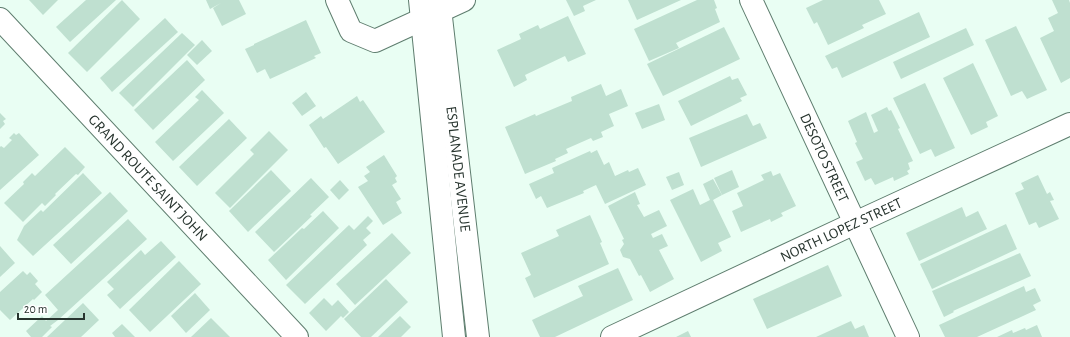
<svg xmlns="http://www.w3.org/2000/svg" width="1070" height="337" font-family="'Alegreya Sans',sans-serif">
  <rect width="100%" height="100%" fill="#e9fef3"/>
  <g fill="#bfe0d0">
    <polygon points="29,0 58,0 43,15"/>
    <polygon points="86,0 116,0 70,42 56,27"/>
    <polygon points="122,0 140,19 87,72 68,53"/>
    <polygon points="206,0 239,0 246,14 222,26 213,8 221,3 210,9"/>
    <polygon points="566,0 596,0 583,6 585,11 574,16"/>
    <polygon points="628,0 681,0 637,20"/>
    <polygon points="697,0 714,0 717,8 715,9 720,22 676,43 679,48 649,61 634,29"/>
    <polygon points="823,0 879,0 886,14 862,25 864,28 828,45 817,22 814,24 806,8"/>
    <polygon points="1052,0 1069,0 1070,3 1070,78 1061,83 1040,38 1054,31 1048,18 1058,13"/>
    <polygon points="919,12 930,37 842,78 837,67 832,69 825,56"/>
    <polygon points="568,16 586,54 568,62 565,56 525,75 527,80 514,87 497,50 521,39 519,34 538,25 540,29"/>
    <polygon points="165,18 178,32 112,92 100,78"/>
    <polygon points="306,20 321,53 314,56 316,58 270,79 265,69 257,73 245,49 254,45 254,44"/>
    <polygon points="1016,26 1047,90 1027,99 1022,91 1011,96 985,40"/>
    <polygon points="724,27 740,59 663,96 647,64"/>
    <polygon points="966,28 974,45 901,79 893,62"/>
    <polygon points="182,33 195,45 133,107 119,93"/>
    <polygon points="202,40 212,51 197,65 187,55"/>
    <polygon points="187,60 205,80 153,130 134,110"/>
    <polygon points="973,63 998,116 986,122 988,127 971,135 943,78"/>
    <polygon points="730,76 732,80 738,78 747,95 740,98 742,101 691,126 678,101"/>
    <polygon points="925,83 955,148 935,157 931,149 920,154 893,98"/>
    <polygon points="601,84 606,96 621,89 628,106 609,114 614,126 601,132 603,137 593,141 591,138 566,149 568,153 555,159 556,161 525,174 505,127 535,114 536,116 572,101 571,97"/>
    <polygon points="202,90 224,113 173,161 155,142 199,100 195,97"/>
    <polygon points="306,92 316,106 302,116 292,103"/>
    <polygon points="357,96 360,102 363,100 385,132 338,164 326,147 324,148 309,125 321,116 323,119"/>
    <polygon points="659,104 665,120 642,129 635,113"/>
    <polygon points="887,107 889,111 891,110 900,128 898,129 913,161 908,163 910,169 907,171 909,174 894,181 893,177 875,185 871,178 865,181 856,162 863,159 855,143 857,142 848,121 866,112 874,133 878,131 871,115"/>
    <polygon points="0,113 6,119 3,121 5,124 0,129"/>
    <polygon points="747,114 753,126 760,123 767,138 701,167 689,138"/>
    <polygon points="229,119 247,138 197,186 179,167"/>
    <polygon points="269,131 288,150 230,208 215,193 254,154 250,150"/>
    <polygon points="14,133 16,135 19,133 39,155 0,190 0,147 1,146 4,148 12,140 9,138"/>
    <polygon points="65,147 85,167 78,175 76,174 55,194 56,195 45,206 42,203 23,222 4,203 24,184 23,182 32,173 35,176"/>
    <polygon points="597,150 604,165 609,162 615,176 628,170 629,172 638,168 646,185 605,204 596,185 583,191 584,193 547,208 541,196 536,199 529,184 554,173 552,168 590,151 591,153"/>
    <polygon points="384,155 397,176 395,178 397,182 392,185 401,199 396,202 402,213 383,225 358,187 368,181 364,176 370,172 366,167"/>
    <polygon points="271,170 291,191 248,232 229,211"/>
    <polygon points="732,170 739,187 722,195 714,178"/>
    <polygon points="771,171 773,176 780,173 796,206 781,213 783,216 771,222 770,219 741,232 732,211 743,206 737,193 764,180 761,175"/>
    <polygon points="679,172 684,185 672,190 666,177"/>
    <polygon points="83,173 102,193 33,256 17,240 24,226 41,210 43,212"/>
    <polygon points="1038,175 1047,194 1050,192 1054,200 1050,201 1059,219 1039,228 1036,222 1029,225 1015,193 1024,189 1021,183"/>
    <polygon points="311,178 329,197 310,215 312,216 274,252 255,232"/>
    <polygon points="713,179 722,195 713,200 731,237 718,243 722,251 701,262 670,200 693,189 700,205 710,200 703,184"/>
    <polygon points="340,180 349,190 339,200 330,190"/>
    <polygon points="110,192 128,211 71,264 53,245"/>
    <polygon points="635,192 640,204 637,205 644,217 659,210 667,226 651,234 653,238 662,234 668,246 659,250 674,279 650,292 641,275 639,276 630,259 623,257 620,250 624,244 622,240 624,239 608,206"/>
    <polygon points="962,207 966,217 978,211 987,229 919,261 906,233"/>
    <polygon points="323,211 339,228 286,280 268,260 302,228 304,229"/>
    <polygon points="590,215 602,242 600,243 609,264 534,298 525,278 531,275 521,253 559,236 556,230"/>
    <polygon points="368,216 373,221 366,228 371,233 363,240 367,245 305,304 286,285 349,225 354,230"/>
    <polygon points="128,219 147,239 58,320 50,326 52,327 42,337 31,337 26,331 42,316 46,321 58,310 45,295"/>
    <polygon points="1006,224 1017,249 932,289 920,264"/>
    <polygon points="392,233 411,253 355,305 336,284"/>
    <polygon points="161,241 176,257 120,309 107,295 114,289 107,282 141,250 145,255"/>
    <polygon points="0,246 15,263 0,277"/>
    <polygon points="1020,253 1031,276 953,311 954,312 944,317 932,291"/>
    <polygon points="179,261 201,284 150,332 129,310"/>
    <polygon points="828,265 842,296 767,329 753,299"/>
    <polygon points="618,268 633,300 555,337 540,337 532,320 583,296 578,286"/>
    <polygon points="23,271 27,275 30,272 38,281 35,284 42,292 34,300 33,299 10,320 0,310 0,292"/>
    <polygon points="386,279 408,302 371,337 361,337 344,319"/>
    <polygon points="1024,286 1026,292 1035,288 1041,301 1033,305 1036,310 977,337 945,337 939,325"/>
    <polygon points="195,293 210,310 186,333 171,316"/>
    <polygon points="324,298 332,306 338,300 349,312 343,318 341,316 326,331 309,313"/>
    <polygon points="83,303 99,320 81,337 47,337"/>
    <polygon points="400,316 411,327 401,337 378,337"/>
    <polygon points="211,318 230,337 191,337"/>
    <polygon points="851,321 855,329 864,325 869,337 816,337"/>
    <polygon points="122,324 135,337 115,337 112,333"/>
    <polygon points="1037,325 1042,337 997,337 1012,330 1013,333 1025,328 1026,330"/>
    <polygon points="688,331 691,337 676,337"/>
  </g>
  <g fill="none" stroke-linecap="round" stroke-linejoin="round">
    <g stroke="#5e7d6e" stroke-width="24">
      <g id="minor">
        <polyline points="337,0 351,31 375,41 464,0"/>
        <polyline points="420,0 454,337"/>
        <path id="s1" d="M439,0L478,337"/>
        <path id="s2" d="M751,0L908,337"/>
        <path id="s3" d="M0,19L297,337"/>
        <path id="s4" d="M612,337L855,223L1070,124"/>
      </g>
    </g>
    <use href="#minor" stroke="#fff" stroke-width="22"/>
  </g>
  <g text-anchor="middle" dominant-baseline="central" stroke-width="3" stroke-linejoin="round" paint-order="stroke">
    <g font-size="15" fill="#27342e" stroke="#fff">
      <text stroke="none"><textPath href="#s2" startOffset="174">DESOTO STREET</textPath></text>
      <text stroke="none"><textPath href="#s1" startOffset="170">ESPLANADE AVENUE</textPath></text>
      <text stroke="none"><textPath href="#s3" startOffset="217">GRAND ROUTE SAINT JOHN</textPath></text>
      <text stroke="none"><textPath href="#s4" startOffset="253">NORTH LOPEZ STREET</textPath></text>
    </g>
  </g>
  <path d="M18 313v6h66v-6" fill="none" stroke="#27342e" stroke-width="2"/>
  <text x="24" y="313" font-size="12" fill="#27342e" stroke="#ffffff" stroke-width="3" paint-order="stroke">20 m</text>
</svg>
